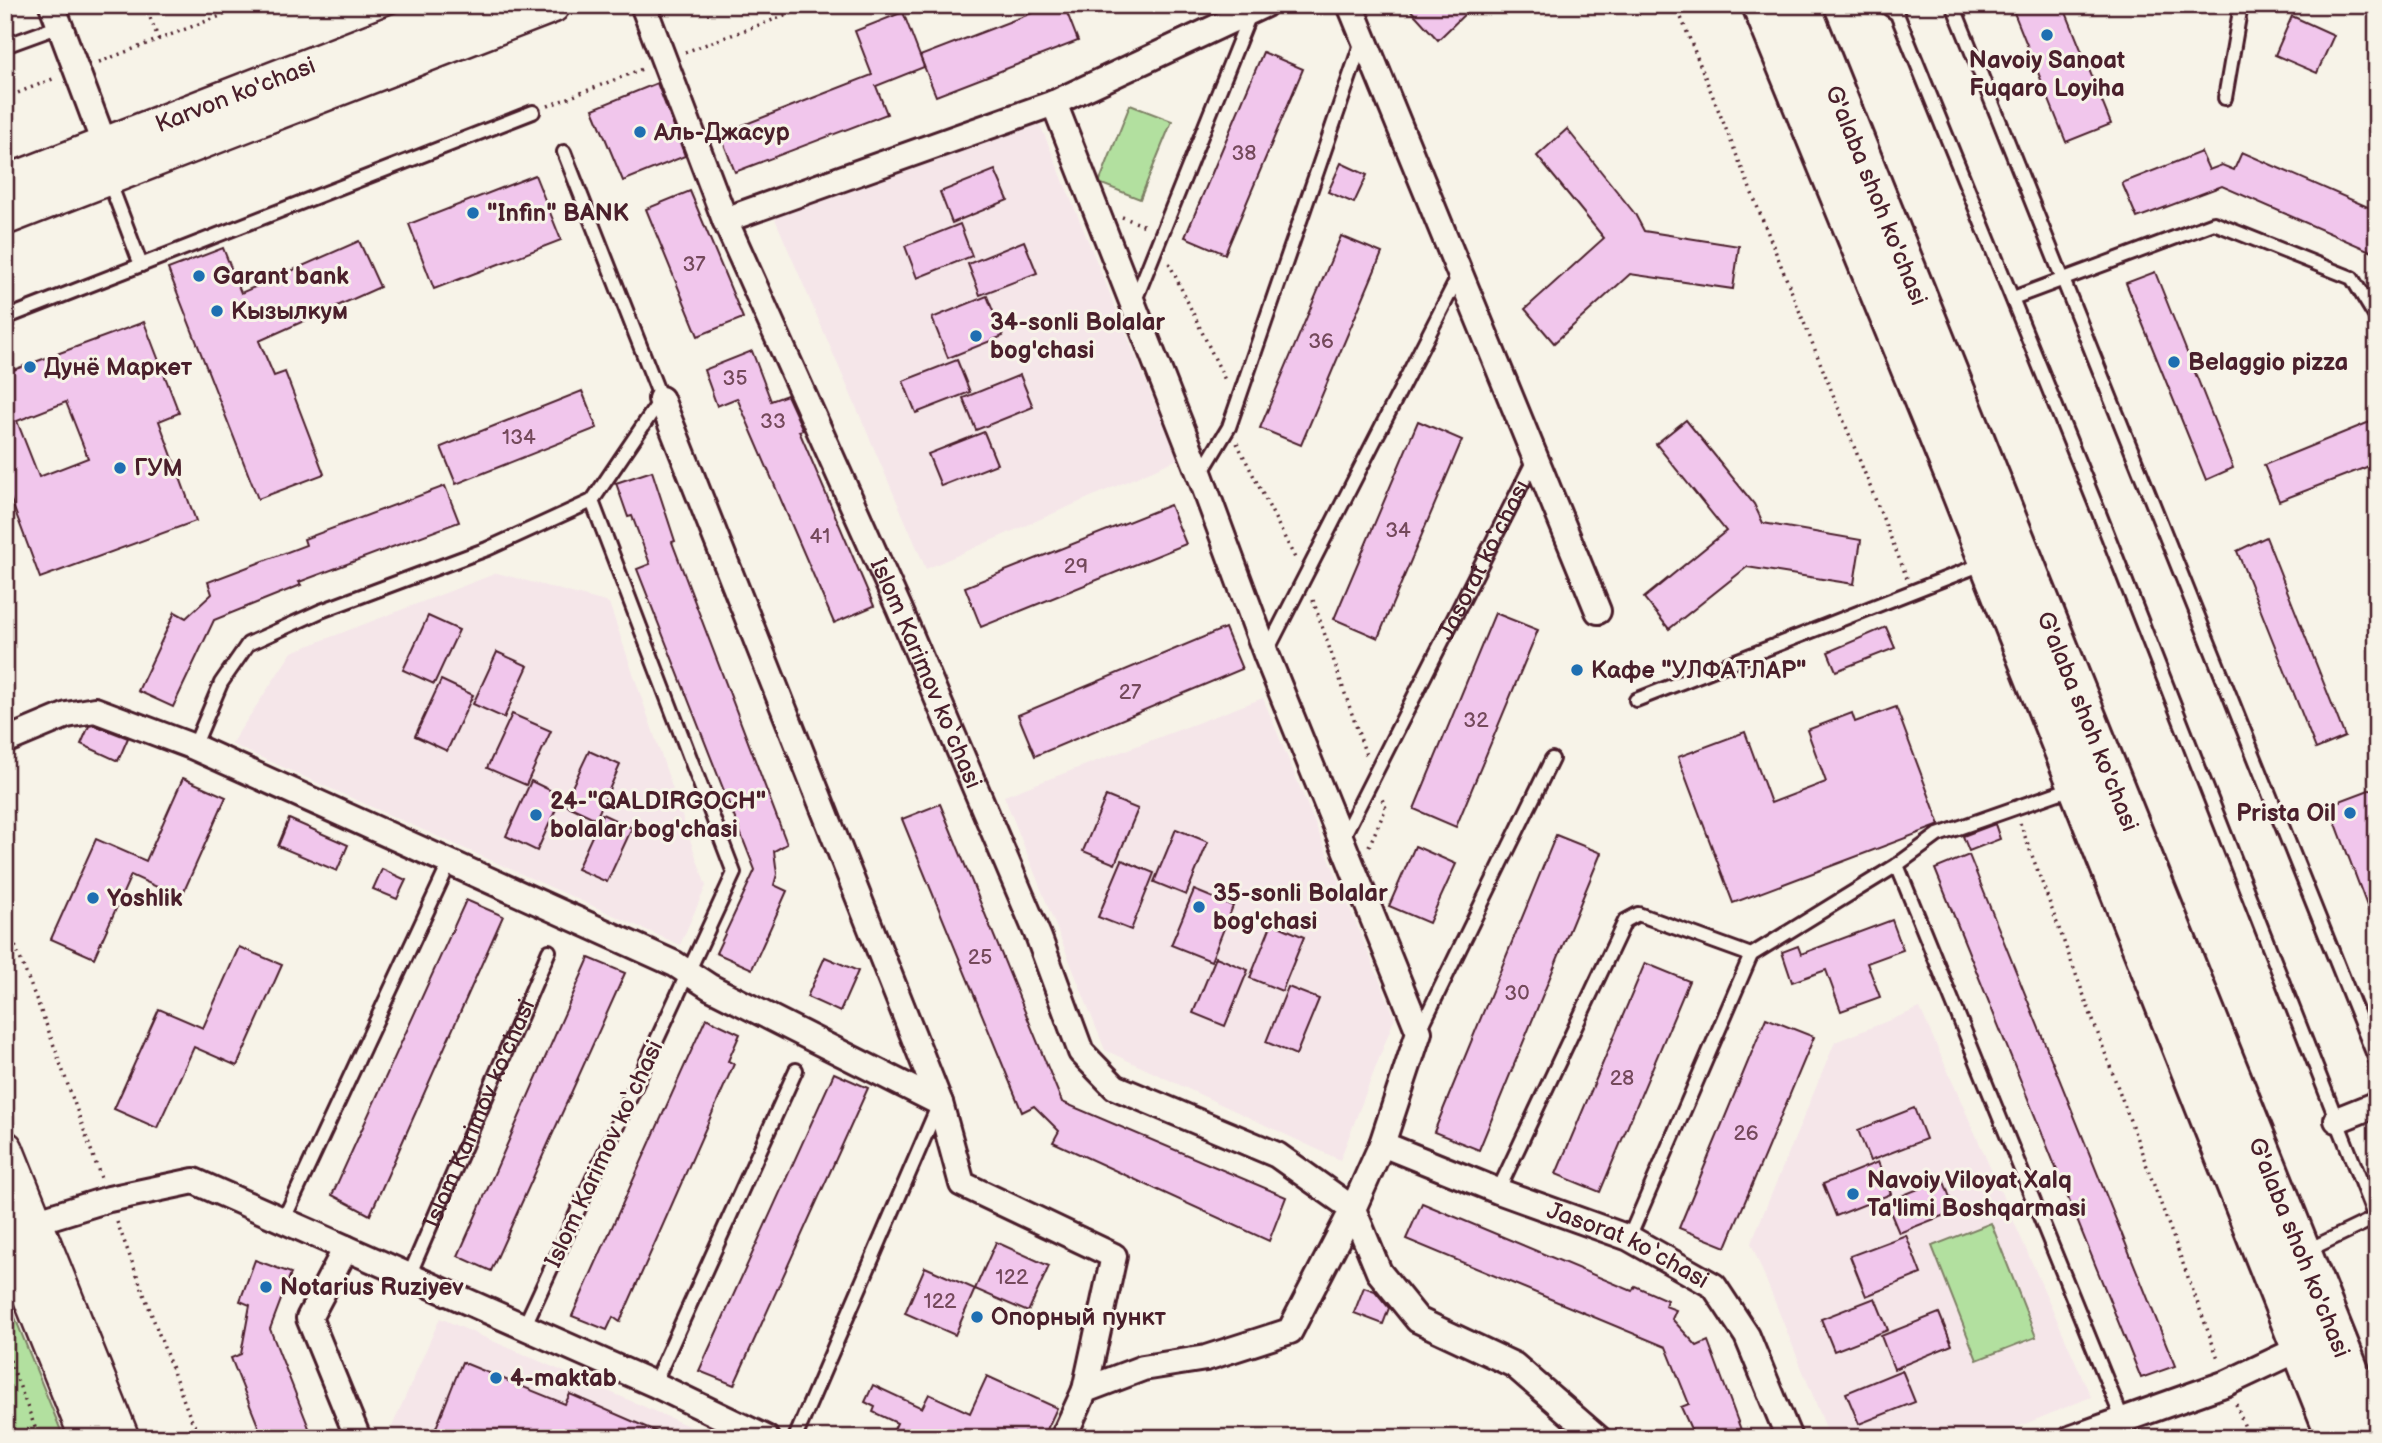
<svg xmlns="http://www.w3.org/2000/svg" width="2382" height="1443" font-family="'Balsamiq Sans',sans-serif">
  <rect width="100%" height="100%" fill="#f7f3e8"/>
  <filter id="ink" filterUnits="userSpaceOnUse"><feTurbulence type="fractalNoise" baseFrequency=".0143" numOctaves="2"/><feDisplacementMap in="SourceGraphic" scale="14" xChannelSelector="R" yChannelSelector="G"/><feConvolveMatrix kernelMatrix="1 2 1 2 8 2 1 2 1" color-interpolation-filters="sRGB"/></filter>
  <g filter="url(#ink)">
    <g fill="#f5e6e9">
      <polygon points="1035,112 1178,459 926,569 772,212"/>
      <polygon points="497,573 609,603 706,886 680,945 231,744 292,652"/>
      <polygon points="1263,698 1395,1017 1340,1160 1105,1050 1004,796"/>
      <polygon points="1920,1008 2091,1397 1991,1438 1830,1438 1751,1243 1835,1042"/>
      <polygon points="440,1318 716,1438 387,1438"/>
    </g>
    <g fill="#b2e09f" stroke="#7e8065" stroke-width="2">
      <polygon points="1130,105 1172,121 1140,199 1099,183"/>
      <polygon points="1991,1223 2036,1337 1977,1360 1932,1246"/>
      <polygon points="5,1293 64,1438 5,1438"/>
    </g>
    <g fill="#f1c6ec" stroke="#4a1f2b" stroke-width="2" fill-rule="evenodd">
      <polygon points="1053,5 1064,5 1078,41 936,96 920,56"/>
      <polygon points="1406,5 1474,5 1438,40"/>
      <polygon points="2011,5 2063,5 2111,124 2066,142"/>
      <polygon points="903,12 924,67 876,86 887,114 735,172 720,134 872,75 855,31"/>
      <polygon points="2292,16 2334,35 2317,73 2275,55"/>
      <polygon points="1263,52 1303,69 1225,254 1185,237"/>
      <polygon points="657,83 685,156 623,181 593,109"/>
      <polygon points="1567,129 1635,214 1644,231 1739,246 1733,289 1630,274 1554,343 1525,309 1604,238 1537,156"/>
      <polygon points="2201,152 2209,170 2222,165 2234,170 2242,152 2377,211 2377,254 2222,186 2137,218 2122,183"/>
      <polygon points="1341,163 1367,175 1354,203 1328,192"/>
      <polygon points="995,170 1008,200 952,223 940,192"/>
      <polygon points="535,175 561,240 434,289 409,224"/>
      <polygon points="690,191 743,318 698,336 646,209"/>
      <polygon points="960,224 972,256 917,278 905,246"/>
      <polygon points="1341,236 1382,253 1301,445 1260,428"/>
      <polygon points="359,241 380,287 259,341 274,376 285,372 324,474 258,499 168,269 223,248 241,293"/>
      <polygon points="1024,241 1037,273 980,295 968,264"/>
      <polygon points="2155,272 2233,468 2206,480 2126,283"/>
      <polygon points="987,296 1003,336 948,358 932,318"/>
      <path d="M144,322L179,413L159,421L196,521L40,578L5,484V373ZM66,402L88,458L39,477L17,421Z"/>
      <polygon points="752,351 771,401 787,395 803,430 799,431 874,606 834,623 737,398 717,406 704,370"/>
      <polygon points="957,360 970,392 916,413 903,381"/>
      <polygon points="1020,375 1033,407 976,430 963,398"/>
      <polygon points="582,391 597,428 456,484 441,447"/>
      <polygon points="2377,419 2377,463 2279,501 2264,465"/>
      <polygon points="1686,420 1754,504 1763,523 1861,540 1854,584 1747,567 1669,629 1644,598 1726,531 1656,444"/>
      <polygon points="1418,421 1462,440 1378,638 1334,619"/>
      <polygon points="984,432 997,464 941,486 928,454"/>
      <polygon points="652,471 675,541 672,542 787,844 774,851 777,874 774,885 787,891 752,969 716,953 755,870 637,569 650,564 632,516 628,517 616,483"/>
      <polygon points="445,486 459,522 299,582 301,585 214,620 173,707 138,691 175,612 186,618 212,594 208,582 306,545 304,539"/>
      <polygon points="1170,505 1186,544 981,627 965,587"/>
      <polygon points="2266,537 2345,737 2316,749 2237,551"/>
      <polygon points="1495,613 1538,630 1456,827 1414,809"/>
      <polygon points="428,616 459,630 434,684 403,670"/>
      <polygon points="1886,627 1895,648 1836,671 1828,652"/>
      <polygon points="1225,628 1242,669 1035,756 1018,715"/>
      <polygon points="497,652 528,666 504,718 473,704"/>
      <polygon points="441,680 473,695 447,751 415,736"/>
      <polygon points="1896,707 1940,825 1733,903 1678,757 1745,732 1771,803 1826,782 1807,730 1852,713 1855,722"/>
      <polygon points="512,714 551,731 526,785 487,768"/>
      <polygon points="94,725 128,738 118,761 81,744 89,726"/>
      <polygon points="589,751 620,765 596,819 564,804"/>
      <polygon points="183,778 226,797 181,898 131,875 94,958 51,939 96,839 146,861"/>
      <polygon points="531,781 562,796 537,851 506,836"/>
      <polygon points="2377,787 2377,926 2375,927 2329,805"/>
      <polygon points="1106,796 1138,809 1115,864 1083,851"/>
      <polygon points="940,804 1062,1102 1286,1197 1269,1241 1053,1142 1059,1131 1034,1106 1022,1112 902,819"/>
      <polygon points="602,814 632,828 607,882 577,869"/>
      <polygon points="289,819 348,845 337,871 278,846"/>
      <polygon points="1995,824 2000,839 1969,851 1963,836"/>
      <polygon points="1176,829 1208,842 1186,895 1154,882"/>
      <polygon points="1556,835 1601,853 1479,1150 1434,1132"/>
      <polygon points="1415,846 1456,864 1429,923 1389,906"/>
      <polygon points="1969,855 2175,1366 2141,1378 1935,869"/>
      <polygon points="1122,860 1154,873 1131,930 1098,917"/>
      <polygon points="382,869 406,880 397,899 373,889"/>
      <polygon points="1194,890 1233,906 1211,961 1171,945"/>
      <polygon points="466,900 503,916 370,1215 332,1195"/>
      <polygon points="1892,920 1903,950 1867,963 1880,997 1841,1011 1826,970 1792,982 1782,952 1798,946 1801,954"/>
      <polygon points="1272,923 1304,937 1282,991 1250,978"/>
      <polygon points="239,947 282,965 237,1066 194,1047 157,1128 114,1109 159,1009 203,1028"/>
      <polygon points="825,957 858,971 840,1012 807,997"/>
      <polygon points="1216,957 1248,970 1225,1026 1193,1013"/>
      <polygon points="589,958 625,973 491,1271 458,1256"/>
      <polygon points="1645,963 1689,981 1600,1192 1556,1174"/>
      <polygon points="1288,987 1319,999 1296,1055 1266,1042"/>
      <polygon points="706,1018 740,1034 728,1061 734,1064 620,1322 613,1317 607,1330 572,1316"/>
      <polygon points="1766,1018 1814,1037 1726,1247 1679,1228"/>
      <polygon points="834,1073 868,1088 734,1385 699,1371"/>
      <polygon points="1914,1108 1926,1139 1870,1161 1858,1130"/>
      <polygon points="1878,1162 1891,1194 1836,1216 1823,1184"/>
      <polygon points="1943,1179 1955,1211 1899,1233 1886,1202"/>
      <polygon points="1422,1203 1632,1291 1635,1286 1667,1300 1665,1306 1676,1310 1672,1319 1697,1346 1708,1341 1744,1438 1695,1438 1681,1407 1689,1404 1666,1347 1406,1239"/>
      <polygon points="1906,1235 1921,1274 1866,1296 1850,1256"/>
      <polygon points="996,1242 1049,1266 1028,1312 975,1289"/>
      <polygon points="255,1260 291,1273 270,1329 313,1438 263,1438 231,1358 241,1354 250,1305 240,1301"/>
      <polygon points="925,1267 975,1289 955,1335 905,1313"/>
      <polygon points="1364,1287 1375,1291 1389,1308 1383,1324 1354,1313"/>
      <polygon points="1875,1298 1888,1330 1834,1351 1821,1319"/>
      <polygon points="1939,1313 1952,1345 1894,1369 1881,1336"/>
      <polygon points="462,1362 565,1404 570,1394 671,1438 432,1438"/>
      <polygon points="1902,1370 1915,1402 1859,1424 1846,1393"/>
      <polygon points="987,1376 1057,1408 1043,1438 890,1438 897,1423 873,1412 875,1407 865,1402 873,1385 922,1408 929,1394 970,1413"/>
    </g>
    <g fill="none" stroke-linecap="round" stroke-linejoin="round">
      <g stroke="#4a1f2b" stroke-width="18">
        <g id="lane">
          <polyline points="1884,5 1897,14 2099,513 2377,1223"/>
          <polyline points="1953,5 2377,1063"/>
          <polyline points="5,46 60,26"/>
          <polyline points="2225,98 2241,5"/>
          <polyline points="564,152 661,399 592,501"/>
          <polyline points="108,178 141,265"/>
          <polyline points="2013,298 2214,223 2352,278 2377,319"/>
          <polyline points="1134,303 1250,14"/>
          <polyline points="5,318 533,112"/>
          <polyline points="1200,475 1229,427 1362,41"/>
          <polyline points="1267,651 1459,275"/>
          <polyline points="1636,700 1985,563"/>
          <polyline points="194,747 221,683 248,644 321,611 487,549 592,501 734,873 524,1327"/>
          <path id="s1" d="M1342,839L1535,458"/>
          <polyline points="1897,865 2130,1438"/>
          <polyline points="1419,1032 1552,759"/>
          <polyline points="1498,1191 1625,921 1638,914 1751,955 1897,865 1938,835 2075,787"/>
          <polyline points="283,1221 450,862"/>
          <polyline points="1629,1238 1751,955"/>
          <polyline points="2306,1251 2375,1218"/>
          <path id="s2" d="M409,1276L549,951"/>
          <polyline points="654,1384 796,1070"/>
          <polyline points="795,1438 938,1106"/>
        </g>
      </g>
      <g stroke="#4a1f2b" stroke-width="30">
        <g id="street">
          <polyline points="52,5 105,146"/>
          <path id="s3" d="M643,5L725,220L899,608L1039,938L1081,1052L1115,1087L1277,1155L1353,1209L1379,1272L1418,1320L1514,1365L1598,1438"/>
          <polyline points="1350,5 1598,611"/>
          <polyline points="1054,103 1200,475 1266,654 1419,1032 1382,1144 1353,1209 1290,1331 1206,1358 1143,1368 1085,1390 1063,1438"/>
          <polyline points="725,220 1054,103 1264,5"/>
          <polyline points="661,399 940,1103 962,1184 1114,1256 1085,1390"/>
          <polyline points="5,741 67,715 95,710 194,747 675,964 710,987 940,1103"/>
          <polyline points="2337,1120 2377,1104"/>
          <path id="s4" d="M1382,1144L1498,1191L1629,1238L1714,1286L1747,1336L1789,1438"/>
          <polyline points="34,1222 109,1199 194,1181 654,1384 766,1438"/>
          <polyline points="346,1248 309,1318 358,1438"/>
          <polyline points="2072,1438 2227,1383 2301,1348"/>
        </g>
      </g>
      <g stroke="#4a1f2b" stroke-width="40">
        <g id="secondary">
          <path id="s5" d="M5,184L466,5"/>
          <polyline points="5,217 552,5"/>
          <polyline points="5,1149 121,1438"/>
          <polyline points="5,1232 88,1438"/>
        </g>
      </g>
      <g stroke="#4a1f2b" stroke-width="44">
        <g id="primary">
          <polyline points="1762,5 1959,486 2337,1438"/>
          <path id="s6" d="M1800,5L2376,1438"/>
        </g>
      </g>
      <g stroke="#4a1f2b" stroke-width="3.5" stroke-dasharray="2 5" stroke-linecap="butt">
        <polyline points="145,5 159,40"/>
        <polyline points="1676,5 1907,578"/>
        <polyline points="685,52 814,5"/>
        <polyline points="99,62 249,5"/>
        <polyline points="5,98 55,78"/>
        <polyline points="548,106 642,69"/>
        <polyline points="1122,217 1148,227"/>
        <polyline points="1169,263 1226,382"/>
        <polyline points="1237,443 1295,558"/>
        <polyline points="1313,600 1366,755"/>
        <polyline points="5,611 5,615"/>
        <polyline points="2020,823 2219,1361"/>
        <polyline points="1369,846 1386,808 1382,799"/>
        <polyline points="5,920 48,1029 101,1178"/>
        <polyline points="117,1222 190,1417 202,1438"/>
        <polyline points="5,1347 39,1438"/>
        <polyline points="2236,1404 2249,1438"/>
      </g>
      <use href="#lane" stroke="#f7f3e8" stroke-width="12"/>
      <use href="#street" stroke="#f7f3e8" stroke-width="24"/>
      <use href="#secondary" stroke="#f7f3e8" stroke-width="35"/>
      <use href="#primary" stroke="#f7f3e8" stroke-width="38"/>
    </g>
  </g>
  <g fill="#1f6fb2" stroke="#f7f3e8" stroke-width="2.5">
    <circle cx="2047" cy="35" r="7"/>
    <circle cx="640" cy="132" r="7"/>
    <circle cx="473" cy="213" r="7"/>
    <circle cx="199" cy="276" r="7"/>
    <circle cx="217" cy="311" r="7"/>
    <circle cx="976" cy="336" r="7"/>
    <circle cx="2174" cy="362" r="7"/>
    <circle cx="30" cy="367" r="7"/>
    <circle cx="120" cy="468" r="7"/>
    <circle cx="1577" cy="670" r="7"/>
    <circle cx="2350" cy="813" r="7"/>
    <circle cx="536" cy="815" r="7"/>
    <circle cx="93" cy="898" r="7"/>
    <circle cx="1199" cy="907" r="7"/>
    <circle cx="1853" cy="1194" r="7"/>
    <circle cx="266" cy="1287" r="7"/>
    <circle cx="977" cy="1317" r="7"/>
    <circle cx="496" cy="1378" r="7"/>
  </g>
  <g text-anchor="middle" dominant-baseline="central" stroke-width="6" stroke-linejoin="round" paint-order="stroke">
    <g font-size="21" fill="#74495b">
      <text x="1244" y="153">38</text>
      <text x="694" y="264">37</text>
      <text x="1321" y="341">36</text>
      <text x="735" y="378">35</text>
      <text x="773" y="421">33</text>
      <text x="519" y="437">134</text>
      <text x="1398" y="530">34</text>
      <text x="820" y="536">41</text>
      <text x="1076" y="566">29</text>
      <text x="1130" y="692">27</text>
      <text x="1476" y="720">32</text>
      <text x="980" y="957">25</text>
      <text x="1517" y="993">30</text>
      <text x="1622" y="1078">28</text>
      <text x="1746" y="1133">26</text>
      <text x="1012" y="1277">122</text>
      <text x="940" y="1301">122</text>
    </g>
    <g font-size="24" font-weight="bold" fill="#4a1f2b" stroke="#f7f3e8" text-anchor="start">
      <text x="2047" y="60" text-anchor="middle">Navoiy Sanoat<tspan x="2047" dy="28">Fuqaro Loyiha</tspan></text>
      <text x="654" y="132">Аль-Джасур</text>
      <text x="487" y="213">"Infin" BANK</text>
      <text x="213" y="276">Garant bank</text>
      <text x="231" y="311">Кызылкум</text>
      <text x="990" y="322">34-sonli Bolalar<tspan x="990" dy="28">bog'chasi</tspan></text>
      <text x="2188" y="362">Belaggio pizza</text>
      <text x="44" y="367">Дунё Маркет</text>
      <text x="134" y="468">ГУМ</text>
      <text x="1591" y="670">Кафе "УЛФАТЛАР"</text>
      <text x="550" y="801">24-"QALDIRGOCH"<tspan x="550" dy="28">bolalar bog'chasi</tspan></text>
      <text x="2336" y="813" text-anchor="end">Prista Oil</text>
      <text x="1213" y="893">35-sonli Bolalar<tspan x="1213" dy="28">bog'chasi</tspan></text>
      <text x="107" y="898">Yoshlik</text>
      <text x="1867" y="1180">Navoiy Viloyat Xalq<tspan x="1867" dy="28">Ta'limi Boshqarmasi</tspan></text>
      <text x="280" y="1287">Notarius Ruziyev</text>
      <text x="991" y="1317">Опорный пункт</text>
      <text x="510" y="1378">4-maktab</text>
    </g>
    <g font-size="24" fill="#4a1f2b" stroke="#f7f3e8">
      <text stroke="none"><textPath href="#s5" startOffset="247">Karvon ko'chasi</textPath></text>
      <text stroke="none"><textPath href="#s6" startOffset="205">G'alaba shoh ko'chasi</textPath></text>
      <text stroke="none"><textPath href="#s1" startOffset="313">Jasorat ko‘chasi</textPath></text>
      <text stroke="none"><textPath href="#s3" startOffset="726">Islom Karimov ko‘chasi</textPath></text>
      <text stroke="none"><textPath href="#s6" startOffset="772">G'alaba shoh ko'chasi</textPath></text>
      <text stroke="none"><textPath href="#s2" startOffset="177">Islom Karimov ko'chasi</textPath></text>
      <text transform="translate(604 1154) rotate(-65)">Islom Karimov ko‘chasi</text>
      <text stroke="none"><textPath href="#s4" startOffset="266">Jasorat ko‘chasi</textPath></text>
      <text stroke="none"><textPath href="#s6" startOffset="1339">G'alaba shoh ko'chasi</textPath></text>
    </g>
  </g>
  <rect width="2382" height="1443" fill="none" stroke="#f7f3e8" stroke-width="28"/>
  <rect x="14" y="14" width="2354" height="1415" fill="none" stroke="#4a1f2b" stroke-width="2.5" filter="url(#ink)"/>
</svg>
